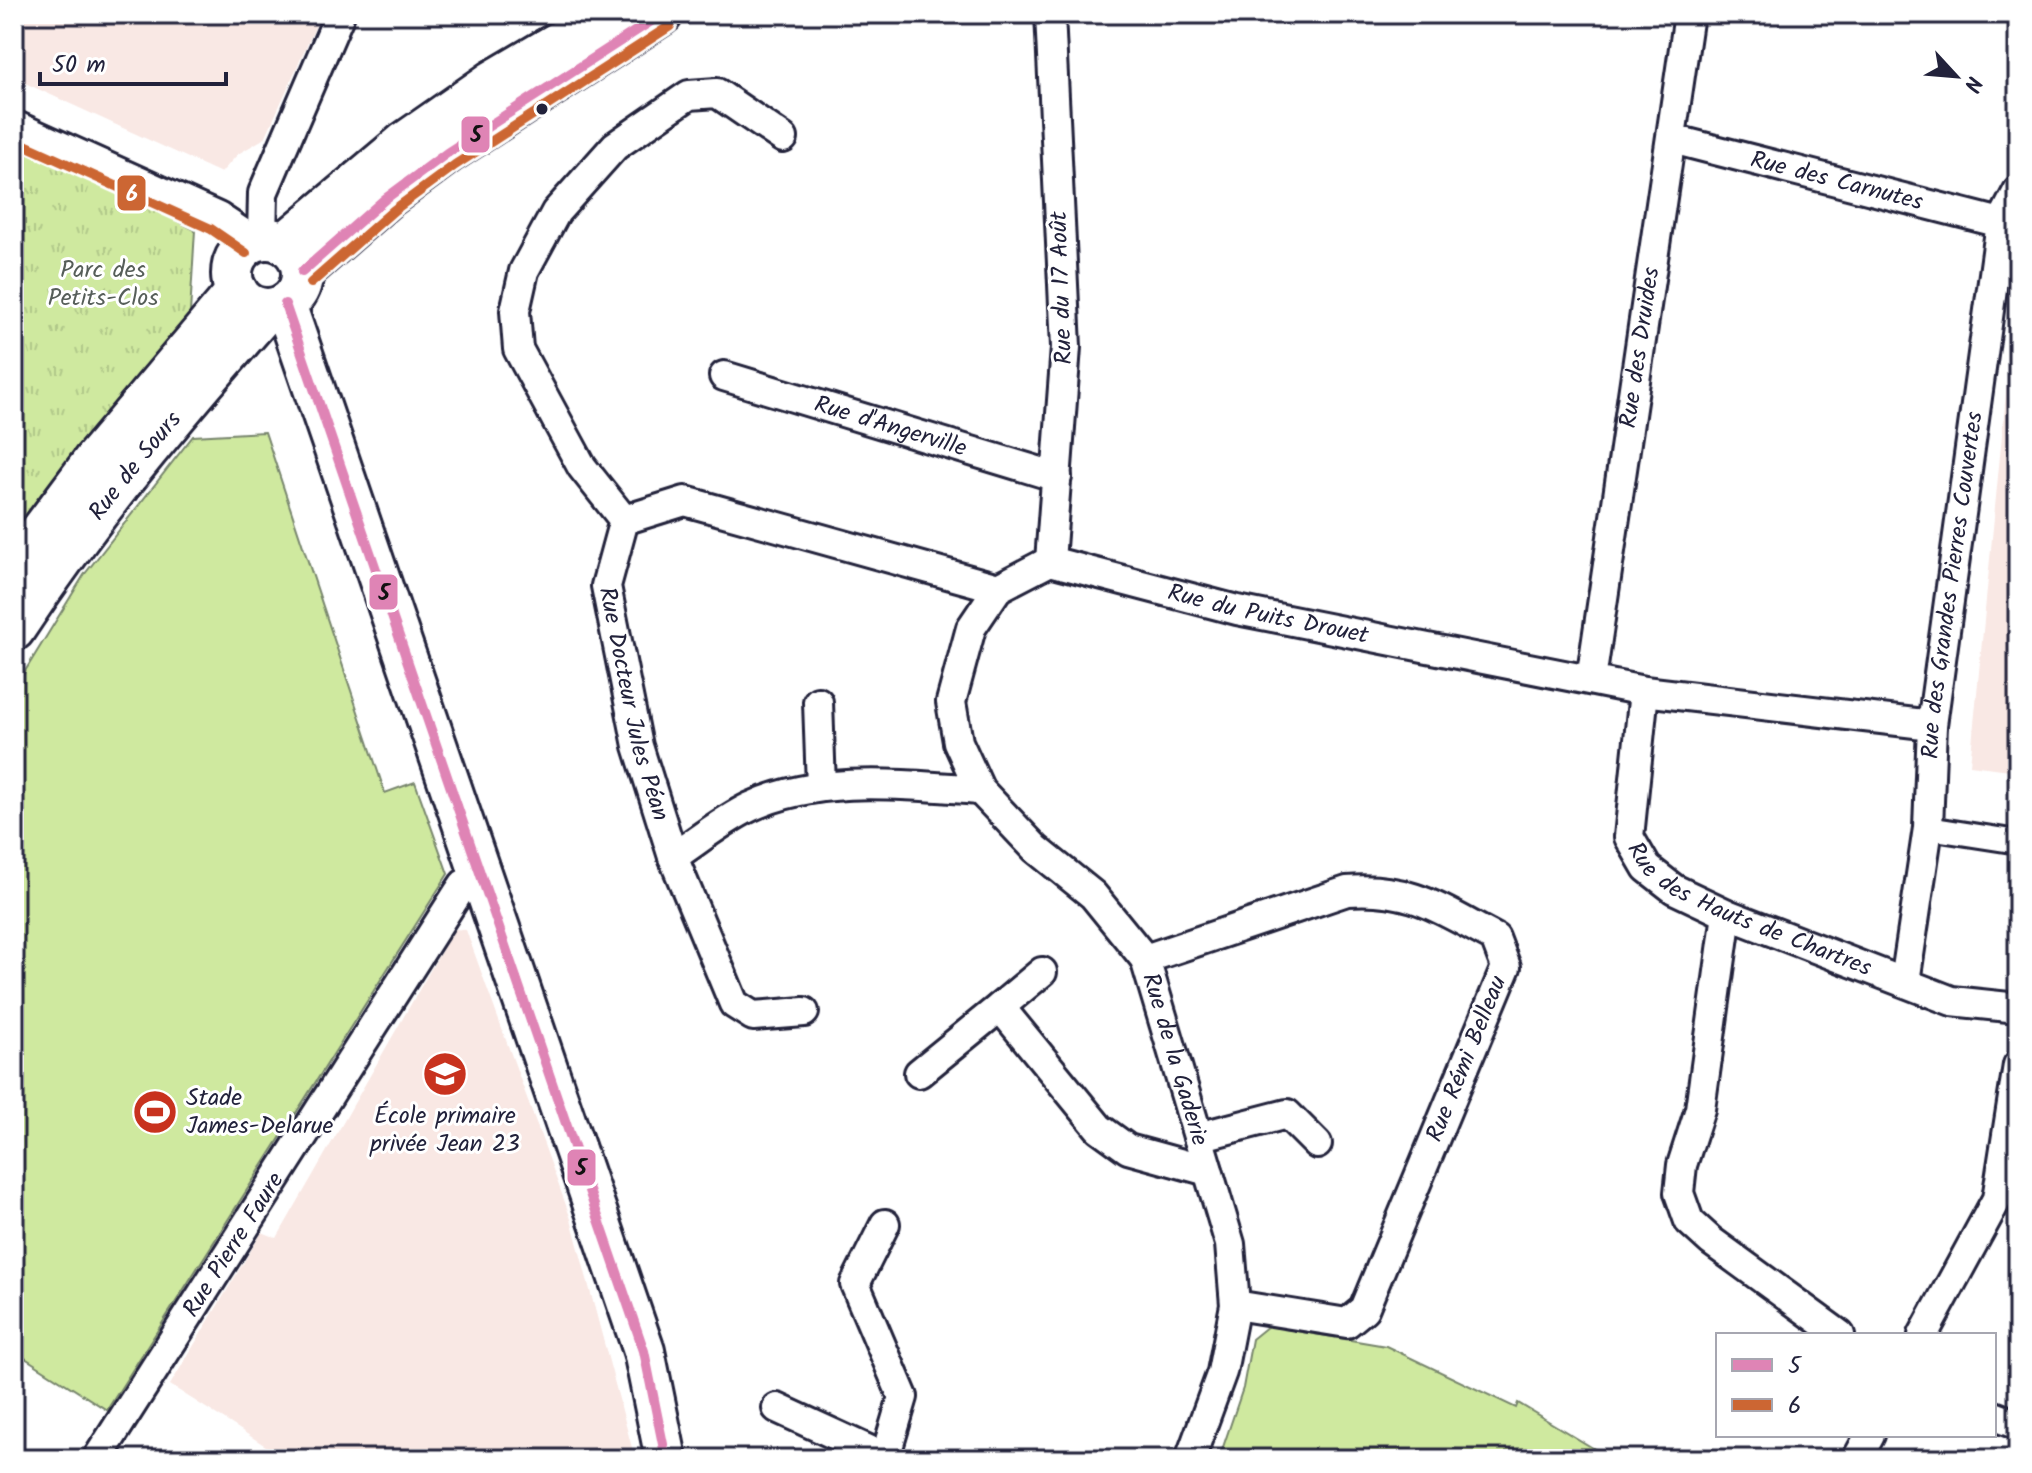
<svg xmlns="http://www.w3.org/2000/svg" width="2032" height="1473" font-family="Kalam,sans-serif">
  <defs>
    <pattern id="park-tufts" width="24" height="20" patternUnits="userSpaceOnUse" patternTransform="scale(2)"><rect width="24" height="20" fill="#cfe99f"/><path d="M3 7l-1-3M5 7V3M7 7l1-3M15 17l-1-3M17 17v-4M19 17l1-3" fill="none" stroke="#b1c88a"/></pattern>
  </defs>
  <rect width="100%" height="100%" fill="#fff"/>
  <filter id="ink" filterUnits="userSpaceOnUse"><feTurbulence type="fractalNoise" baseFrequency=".0125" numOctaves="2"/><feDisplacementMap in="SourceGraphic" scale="16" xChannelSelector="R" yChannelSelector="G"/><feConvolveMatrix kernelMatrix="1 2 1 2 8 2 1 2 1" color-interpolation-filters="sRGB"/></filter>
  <g filter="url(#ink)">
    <g fill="#f9e8e4">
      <polygon points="14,14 321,14 265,138 238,154 221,173 14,78"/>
      <polygon points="2018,270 2018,771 1970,765"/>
      <polygon points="454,929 466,930 571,1219 635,1459 286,1459 170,1385 262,1232 277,1238"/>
    </g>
    <g fill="#cfe99f" stroke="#78866d" stroke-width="2">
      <polygon points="265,432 385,793 415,782 448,874 107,1410 14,1351 14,689 84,575 193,436"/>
      <polygon points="1268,1326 1386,1346 1516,1408 1518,1403 1611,1459 1219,1459 1243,1388 1252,1339"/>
    </g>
    <polygon fill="url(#park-tufts)" stroke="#78866d" stroke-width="2" points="14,139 195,230 190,313 14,555"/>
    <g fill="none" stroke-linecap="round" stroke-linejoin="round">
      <g stroke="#22223b" stroke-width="28">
        <polyline id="pedestrian" points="1928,828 2018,842"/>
      </g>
      <g stroke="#22223b" stroke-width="34">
        <g id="minor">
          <polyline points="14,125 218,217 254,241"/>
          <path id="s1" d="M783,138L717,93L689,95L615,146L556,212L524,271L515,311L518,349L582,467L624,520L606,586L638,746L673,857L734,1004L753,1016L804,1012"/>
          <path id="s2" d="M1672,139L2001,223"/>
          <polyline points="262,239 263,193 340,14"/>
          <path id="s3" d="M724,376L1057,477"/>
          <path id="s4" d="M624,520L685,501L998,588L1050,561L1237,610L1644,691L1932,725"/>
          <polyline points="1050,561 1066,347 1050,14"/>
          <path id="s5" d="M998,588L971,628L951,702L958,742L980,790L1036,849L1093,895L1145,959L1230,1244L1235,1305L1222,1372L1190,1459"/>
          <path id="s6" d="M1591,680L1689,14"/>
          <path id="s7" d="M1644,691L1629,837L1647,868L1674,889L1727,914L1952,1001L2018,1008"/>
          <polyline points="818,702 821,787"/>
          <path d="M673,857C697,841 723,820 750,807C820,774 905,785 980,790"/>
          <polyline points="1727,914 1700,1109 1682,1165 1679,1193 1689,1221 1711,1241 1840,1335"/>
          <path d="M1145,959L1347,891C1411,886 1441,910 1495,938L1506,967L1364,1309L1347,1323L1235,1305"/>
          <path id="s8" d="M1905,982L1928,828L1932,725L2001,223L2018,191"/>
          <polyline points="1000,1007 1042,972"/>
          <polyline points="919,1073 1000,1007 1099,1128 1128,1149 1208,1171"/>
          <polyline points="1198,1137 1287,1114 1317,1144"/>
          <polyline points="885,1224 855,1284 903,1397 885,1458"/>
          <polyline points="1923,1335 1997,1199 2018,1065"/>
          <polyline points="777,1408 888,1459"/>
          <polyline points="1994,1416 2018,1425"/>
          <path id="s9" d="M97,1459L458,893L464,884L482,877"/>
          <polyline points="1857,1459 1870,1435"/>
        </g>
      </g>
      <g stroke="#22223b" stroke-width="46">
        <g id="secondary">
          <circle cx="267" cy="274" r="35"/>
          <polyline points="285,243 404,143 493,81 607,14"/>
          <polyline points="302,272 385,199 447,153 662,14"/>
          <polyline points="285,304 644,1351 666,1459"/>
          <polyline points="14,567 94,460 237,291"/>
          <path id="s10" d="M14,630C90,515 177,412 268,309"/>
        </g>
      </g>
      <use href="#pedestrian" stroke="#fff" stroke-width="22"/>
      <use href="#minor" stroke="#fff" stroke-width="28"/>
      <use href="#secondary" stroke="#fff" stroke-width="40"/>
      <g stroke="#fff" stroke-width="16">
        <g id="bus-1">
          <polyline points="302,272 385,199 447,153 662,14"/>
          <polyline points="285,304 644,1351 666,1459"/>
        </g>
      </g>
      <g stroke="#fff" stroke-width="16">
        <g id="bus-2">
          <polyline points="14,140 211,229 246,253"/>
          <polyline points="311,283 394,210 455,165 670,26"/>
        </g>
      </g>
      <use href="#bus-1" stroke="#df84b5" stroke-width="10"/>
      <use href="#bus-2" stroke="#c63" stroke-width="10"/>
    </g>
  </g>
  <defs>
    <g id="school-disc" transform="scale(2.3)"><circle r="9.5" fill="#c8321e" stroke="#fff"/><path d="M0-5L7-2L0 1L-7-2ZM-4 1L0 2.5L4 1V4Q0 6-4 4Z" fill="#fff"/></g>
    <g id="stadium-disc" transform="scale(2.3)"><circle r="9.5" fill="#c8321e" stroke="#fff"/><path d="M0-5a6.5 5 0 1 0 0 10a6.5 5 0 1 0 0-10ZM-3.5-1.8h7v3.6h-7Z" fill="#fff"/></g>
  </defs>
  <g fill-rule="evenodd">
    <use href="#school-disc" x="445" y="1074"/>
    <use href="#stadium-disc" x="155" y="1112"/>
  </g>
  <circle fill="#22223b" stroke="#fff" stroke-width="3" cx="542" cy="109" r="7"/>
  <g text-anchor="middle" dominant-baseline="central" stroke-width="6" stroke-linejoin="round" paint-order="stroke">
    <g font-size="24" fill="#22223b" stroke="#fff">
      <text stroke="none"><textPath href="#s2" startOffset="170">Rue des Carnutes</textPath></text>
      <text transform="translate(1062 288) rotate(-92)">Rue du 17 Août</text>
      <text stroke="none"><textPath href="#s6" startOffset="336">Rue des Druides</textPath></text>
      <text stroke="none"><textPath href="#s3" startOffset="174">Rue d'Angerville</textPath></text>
      <text stroke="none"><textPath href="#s10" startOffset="204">Rue de Sours</textPath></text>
      <text stroke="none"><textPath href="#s8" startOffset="400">Rue des Grandes Pierres Couvertes</textPath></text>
      <text stroke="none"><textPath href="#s4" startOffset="672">Rue du Puits Drouet</textPath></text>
      <text stroke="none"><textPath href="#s1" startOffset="824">Rue Docteur Jules Péan</textPath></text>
      <text stroke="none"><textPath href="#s7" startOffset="292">Rue des Hauts de Chartres</textPath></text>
      <text stroke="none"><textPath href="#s5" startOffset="560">Rue de la Gaderie</textPath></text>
      <text transform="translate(1467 1059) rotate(-68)">Rue Rémi Belleau</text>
      <text stroke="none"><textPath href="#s9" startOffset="254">Rue Pierre Faure</textPath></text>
    </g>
    <g font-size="24" fill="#565e59" stroke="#fff">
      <text x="103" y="270">Parc des<tspan x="103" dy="28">Petits-Clos</tspan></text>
    </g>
    <g font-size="24" fill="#22223b" stroke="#fff" text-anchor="start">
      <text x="186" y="1098">Stade<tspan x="186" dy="28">James-Delarue</tspan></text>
      <text x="445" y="1116" text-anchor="middle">École primaire<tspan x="445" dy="28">privée Jean 23</tspan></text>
    </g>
  </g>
  <g stroke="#fff" stroke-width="3">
    <rect x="460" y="115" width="31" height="39" rx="8" fill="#df84b5"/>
    <rect x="116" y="174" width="31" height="38" rx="8" fill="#c63"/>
    <rect x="368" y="573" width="31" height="38" rx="8" fill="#df84b5"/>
    <rect x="566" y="1148" width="31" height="39" rx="8" fill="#df84b5"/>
  </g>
  <g font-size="22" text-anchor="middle" font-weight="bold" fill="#fff">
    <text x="132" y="201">6</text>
  </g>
  <g font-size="22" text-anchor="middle" font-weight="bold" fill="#111">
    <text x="476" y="142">5</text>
    <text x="384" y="600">5</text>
    <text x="581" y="1175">5</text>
  </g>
  <rect width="2032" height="1473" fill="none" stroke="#fff" stroke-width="48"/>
  <rect x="24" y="24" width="1984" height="1425" fill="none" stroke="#22223b" stroke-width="3" filter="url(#ink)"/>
  <rect x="1716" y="1333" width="280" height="104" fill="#ffffff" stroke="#a7a7b1" stroke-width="2"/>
  <rect x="1732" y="1359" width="40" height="12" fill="#df84b5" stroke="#a7a7b1" stroke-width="2"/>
  <text x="1788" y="1373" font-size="24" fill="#22223b">5</text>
  <rect x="1732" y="1399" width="40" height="12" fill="#cc6633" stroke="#a7a7b1" stroke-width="2"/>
  <text x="1788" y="1413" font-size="24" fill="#22223b">6</text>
  <g transform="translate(1956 76) rotate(116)" stroke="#ffffff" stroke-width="6" paint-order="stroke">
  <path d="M0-6L14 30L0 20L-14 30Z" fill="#22223b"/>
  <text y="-12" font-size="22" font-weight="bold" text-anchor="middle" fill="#22223b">N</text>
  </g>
  <path d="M40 72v12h186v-12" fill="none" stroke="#22223b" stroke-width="4"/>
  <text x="52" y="72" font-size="24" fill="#22223b" stroke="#ffffff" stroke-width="6" paint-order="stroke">50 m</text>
</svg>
